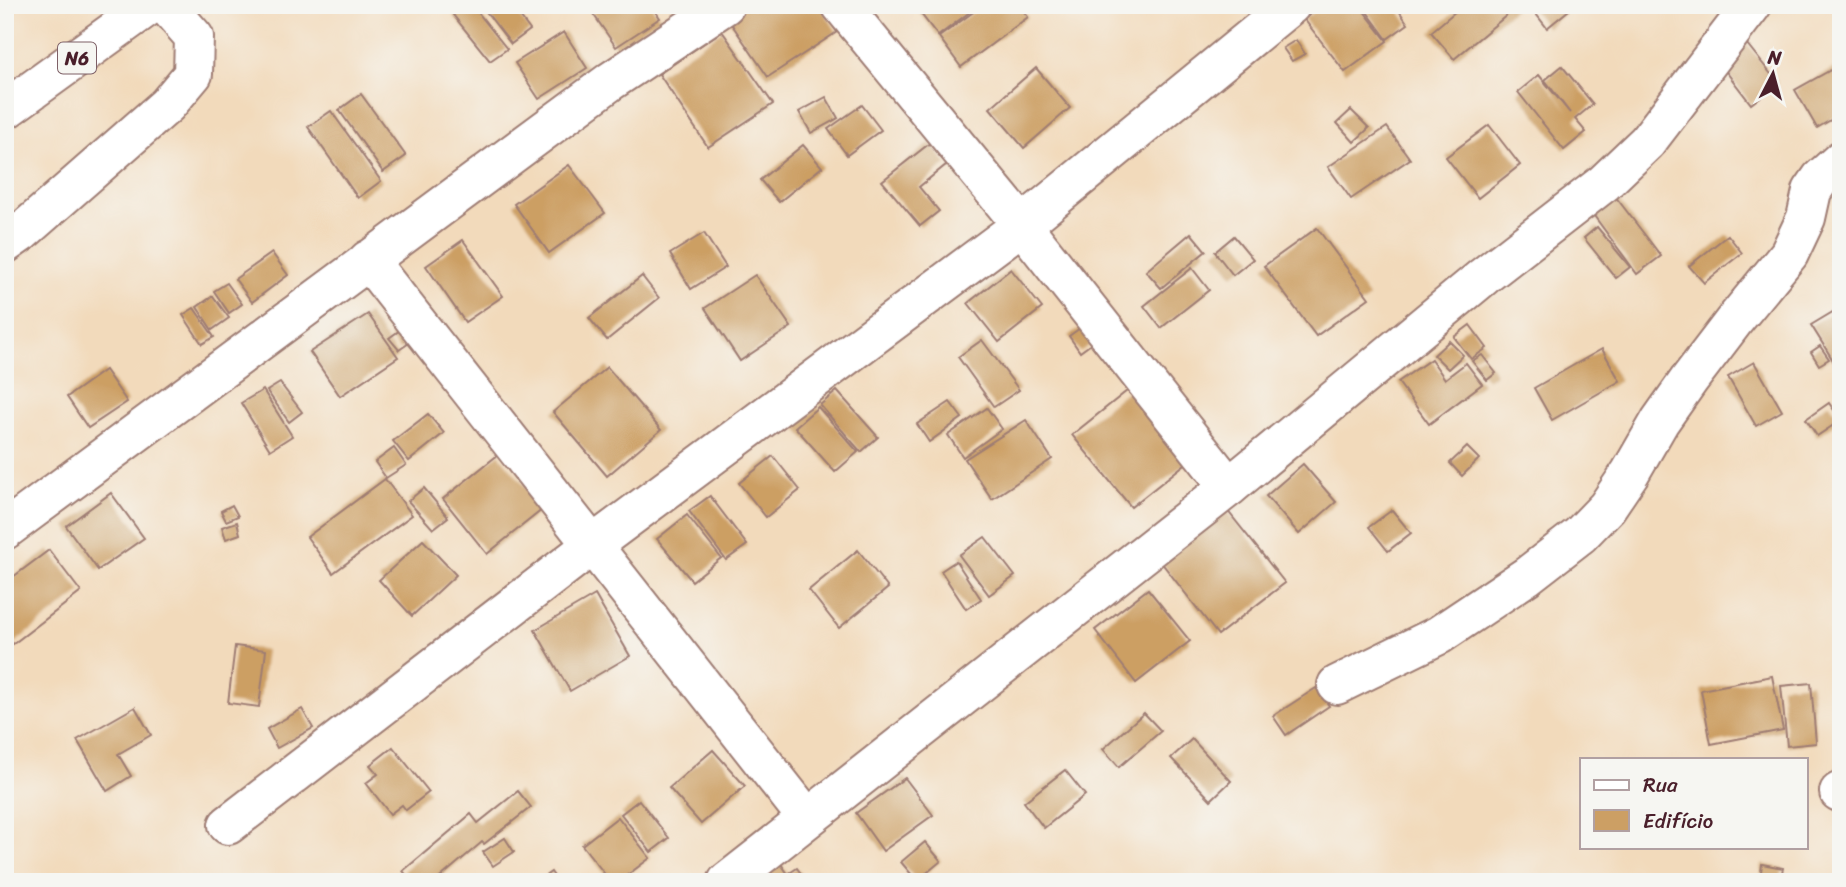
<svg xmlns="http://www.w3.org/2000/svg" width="1846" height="887" font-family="Sriracha,sans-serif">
  <rect width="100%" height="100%" fill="#f6f6f2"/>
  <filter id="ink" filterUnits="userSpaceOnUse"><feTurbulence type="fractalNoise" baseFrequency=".0143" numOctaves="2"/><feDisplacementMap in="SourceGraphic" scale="14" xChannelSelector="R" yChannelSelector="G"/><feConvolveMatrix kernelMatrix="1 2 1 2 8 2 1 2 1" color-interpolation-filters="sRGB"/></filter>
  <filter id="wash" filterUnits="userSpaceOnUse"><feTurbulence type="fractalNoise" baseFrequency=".00686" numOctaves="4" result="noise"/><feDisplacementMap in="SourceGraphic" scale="28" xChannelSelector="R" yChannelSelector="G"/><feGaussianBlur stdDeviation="1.57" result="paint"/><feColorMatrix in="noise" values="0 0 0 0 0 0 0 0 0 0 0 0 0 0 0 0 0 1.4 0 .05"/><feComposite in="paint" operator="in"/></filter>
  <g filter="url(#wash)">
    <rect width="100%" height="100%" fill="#f2dabb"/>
    <g id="blocks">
      <g fill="#cc9f64">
        <polygon points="466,5 472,5 507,49 490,61 453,15"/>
        <polygon points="481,5 511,5 530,30 511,44"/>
        <polygon points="593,5 651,5 660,18 616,47 589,8"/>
        <polygon points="748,5 820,5 837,32 768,77 728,19"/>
        <polygon points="923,5 979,5 938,36 918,10"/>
        <polygon points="983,5 1019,5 1028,17 961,67 939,37"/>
        <polygon points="1322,5 1359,5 1387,41 1345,72 1304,19"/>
        <polygon points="1362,5 1395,5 1408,24 1387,39"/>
        <polygon points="1463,5 1519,5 1454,59 1431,32"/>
        <polygon points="1529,5 1575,5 1547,28"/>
        <polygon points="722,31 773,104 708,147 659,74"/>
        <polygon points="564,32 587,68 539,99 515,63"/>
        <polygon points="1296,40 1305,54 1292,61 1283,48"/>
        <polygon points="1747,44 1778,83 1751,104 1721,65"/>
        <polygon points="1562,66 1593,104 1575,119 1586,132 1564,150 1518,92 1539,75 1570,113 1545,80"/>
        <polygon points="1836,67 1841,75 1841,114 1817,128 1795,90"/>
        <polygon points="1036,68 1070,108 1024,148 990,108"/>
        <polygon points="361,94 406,156 383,172 339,110"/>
        <polygon points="826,97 838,118 811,133 799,112"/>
        <polygon points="862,105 881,130 847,155 828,129"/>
        <polygon points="1351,110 1369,128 1354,142 1337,123"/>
        <polygon points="331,111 381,181 358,198 308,127"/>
        <polygon points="1489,125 1520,165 1478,198 1446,157"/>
        <polygon points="1387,127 1410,159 1351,199 1328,167"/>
        <polygon points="930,143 947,164 919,187 939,211 920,226 882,181"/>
        <polygon points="803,145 822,167 779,202 760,180"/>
        <polygon points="569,165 605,213 549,253 514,204"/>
        <polygon points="1615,196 1661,256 1637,274 1592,213"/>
        <polygon points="1597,227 1630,267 1616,278 1584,238"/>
        <polygon points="1317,228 1369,298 1316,336 1264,266"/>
        <polygon points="704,233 726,267 691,289 670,254"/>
        <polygon points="1191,233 1206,251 1161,288 1146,271"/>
        <polygon points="1728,235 1742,253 1704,283 1689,266"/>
        <polygon points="1234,236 1253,259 1233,275 1215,252"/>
        <polygon points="463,240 503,296 465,322 426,266"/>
        <polygon points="272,253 288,275 252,302 235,279"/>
        <polygon points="1192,268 1209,290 1161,328 1144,306"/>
        <polygon points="1011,269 1042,308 999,342 968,303"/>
        <polygon points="755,275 791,327 740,361 705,308"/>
        <polygon points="642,276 659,298 607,340 589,318"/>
        <polygon points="227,283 242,304 229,313 214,291"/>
        <polygon points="213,296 229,318 212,330 197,307"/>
        <polygon points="1841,307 1841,373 1811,325"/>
        <polygon points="194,308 214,337 202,344 183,315"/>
        <polygon points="368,314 398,357 340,396 310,352"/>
        <polygon points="1470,325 1487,348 1471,359 1454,337"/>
        <polygon points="1083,326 1095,341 1080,352 1069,336"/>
        <polygon points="403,328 412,341 399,350 389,338"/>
        <polygon points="982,340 1019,390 994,407 958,357"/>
        <polygon points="1449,341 1463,355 1448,369 1434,355"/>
        <polygon points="1820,346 1829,359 1819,365 1811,352"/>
        <polygon points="1602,349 1620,381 1552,420 1534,388"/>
        <polygon points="1482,355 1496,373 1487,380 1472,361"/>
        <polygon points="1431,359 1445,379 1466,363 1482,384 1429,424 1398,382"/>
        <polygon points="1754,362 1782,411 1756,426 1728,377"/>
        <polygon points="607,367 661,430 607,476 553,412"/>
        <polygon points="105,370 127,402 88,428 67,397"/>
        <polygon points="280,383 302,412 289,422 267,391"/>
        <polygon points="1132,387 1190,460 1131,507 1072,435"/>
        <polygon points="263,390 292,436 270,450 241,403"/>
        <polygon points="837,391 878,437 861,452 820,405"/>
        <polygon points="950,402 962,418 929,442 917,424"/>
        <polygon points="1829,403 1841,420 1817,436 1806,419"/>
        <polygon points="818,407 858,452 835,472 795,427"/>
        <polygon points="987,408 1002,429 963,457 948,435"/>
        <polygon points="428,414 444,433 409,461 393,441"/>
        <polygon points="1026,420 1052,459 992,499 965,459"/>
        <polygon points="1467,447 1479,459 1462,476 1450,463"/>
        <polygon points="394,448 406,465 386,478 375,462"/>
        <polygon points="499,454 543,509 487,554 443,499"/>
        <polygon points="773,456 800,490 766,517 739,483"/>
        <polygon points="1303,464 1336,502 1299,534 1266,496"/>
        <polygon points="385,479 412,515 333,573 307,537"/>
        <polygon points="424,488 448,517 433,529 408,501"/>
        <polygon points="111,493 144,538 98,570 66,526"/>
        <polygon points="710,496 747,545 726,560 689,511"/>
        <polygon points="232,505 238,516 226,521 221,511"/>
        <polygon points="1227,510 1285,583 1218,635 1161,562"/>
        <polygon points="1392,510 1411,533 1388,551 1369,527"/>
        <polygon points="687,515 721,558 692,581 657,539"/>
        <polygon points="237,522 240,534 226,539 222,527"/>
        <polygon points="985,537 1015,576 989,595 959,555"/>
        <polygon points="423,540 456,575 412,616 379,580"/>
        <polygon points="49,550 81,592 13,644 5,633 5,583"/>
        <polygon points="858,550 888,588 839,628 809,590"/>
        <polygon points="956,561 981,599 966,609 941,571"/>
        <polygon points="1148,589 1190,641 1136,683 1095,630"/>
        <polygon points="595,595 630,656 570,691 535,630"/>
        <polygon points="235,646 266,650 259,707 228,703"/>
        <polygon points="1772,676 1783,730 1711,744 1701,690"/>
        <polygon points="1811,683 1816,743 1787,746 1781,686"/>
        <polygon points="1316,688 1329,706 1286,735 1273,716"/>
        <polygon points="135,707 151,735 118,754 131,776 107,791 77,740"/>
        <polygon points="302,709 313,728 277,748 267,729"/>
        <polygon points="1144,713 1161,731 1119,767 1103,749"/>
        <polygon points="1192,739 1231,781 1211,800 1171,758"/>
        <polygon points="393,747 429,792 406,810 402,805 390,814 366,783 378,774 370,765"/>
        <polygon points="713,750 745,786 701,824 669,788"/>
        <polygon points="1065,770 1085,795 1044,828 1024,802"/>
        <polygon points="905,778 933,815 883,851 856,813"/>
        <polygon points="518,791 531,807 484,844 482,842 435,882 412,882 403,871 471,814 478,823"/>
        <polygon points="639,800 669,838 651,852 621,814"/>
        <polygon points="618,817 650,858 618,882 611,882 582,845"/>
        <polygon points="505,838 514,852 493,866 483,852"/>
        <polygon points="925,842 941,861 917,881 901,862"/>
        <polygon points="779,861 788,874 797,868 807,882 762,882 758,877"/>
        <polygon points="1762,864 1783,868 1780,882 1760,880"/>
        <polygon points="551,872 558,882 537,882"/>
      </g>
    </g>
  </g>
  <g filter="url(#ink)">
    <use href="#blocks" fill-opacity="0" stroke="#9e7c73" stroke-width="2"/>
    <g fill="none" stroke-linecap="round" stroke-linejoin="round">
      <g stroke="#9e7c73" stroke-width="42">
        <g id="minor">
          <polyline points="841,5 1022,225 1229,487"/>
          <polyline points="5,244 22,232 167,105 193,74 194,37 166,5"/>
          <polyline points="368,260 807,818"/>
          <polyline points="5,530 611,81 725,5"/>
          <polyline points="1337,685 1439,635 1527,576 1580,535 1607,507 1630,473 1660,421 1689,380 1734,321 1789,254 1806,218 1812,191 1821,178 1841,160"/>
          <polyline points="1839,792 1841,791"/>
          <polyline points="228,825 591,546 1022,225 1291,5"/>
          <polyline points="727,882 1229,487 1484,276 1604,183 1647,142 1752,5"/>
        </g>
      </g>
      <g stroke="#9e7c73" stroke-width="42">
        <polyline id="highway" points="5,110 150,5"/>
      </g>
      <use href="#minor" stroke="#fff" stroke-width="38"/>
      <use href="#highway" stroke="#fff" stroke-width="38"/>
    </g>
  </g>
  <g text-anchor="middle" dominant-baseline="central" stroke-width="7" stroke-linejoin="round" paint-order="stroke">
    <rect fill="#f6f6f2" stroke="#7e6067" stroke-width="2" x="58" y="42.5" width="38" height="31" rx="5"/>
    <g font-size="19" font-weight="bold" fill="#4a1f2b">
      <text x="77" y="58">N6</text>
    </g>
  </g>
  <rect width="1846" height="887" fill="none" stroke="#f6f6f2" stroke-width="28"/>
  <rect x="1580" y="758" width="228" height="91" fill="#f6f6f2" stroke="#b1a0a2" stroke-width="2"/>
  <rect x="1594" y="780" width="35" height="10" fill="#ffffff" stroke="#b1a0a2" stroke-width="2"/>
  <text x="1643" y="792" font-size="21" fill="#4a1f2b">Rua</text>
  <rect x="1594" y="810" width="35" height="21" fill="#cc9f64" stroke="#b1a0a2" stroke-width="2"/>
  <text x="1643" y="828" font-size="21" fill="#4a1f2b">Edifício</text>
  <g transform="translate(1773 74) rotate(6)" stroke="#f6f6f2" stroke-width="5" paint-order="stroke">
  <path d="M0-5L12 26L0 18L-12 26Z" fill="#4a1f2b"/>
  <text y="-10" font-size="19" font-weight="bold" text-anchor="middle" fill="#4a1f2b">N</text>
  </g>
</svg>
